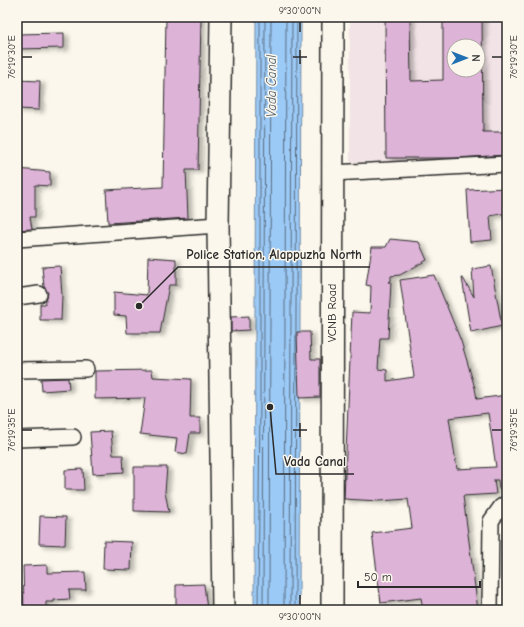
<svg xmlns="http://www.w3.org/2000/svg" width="524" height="627" font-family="'Comic Neue',sans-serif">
  <defs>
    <filter id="shadow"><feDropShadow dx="4.5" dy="2.5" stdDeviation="2" flood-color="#0004"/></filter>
  </defs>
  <rect width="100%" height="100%" fill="#fbf7ec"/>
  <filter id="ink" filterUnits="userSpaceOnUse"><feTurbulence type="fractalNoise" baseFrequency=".025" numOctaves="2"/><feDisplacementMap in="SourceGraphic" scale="8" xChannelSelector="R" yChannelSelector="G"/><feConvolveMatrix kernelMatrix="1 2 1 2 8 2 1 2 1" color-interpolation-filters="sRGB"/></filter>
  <g filter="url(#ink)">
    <path fill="#f2e3e6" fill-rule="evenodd" d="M350,17H507V159L350,162ZM454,46H478V70H454Z"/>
    <polygon fill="#9ccaf7" stroke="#6f8aa5" points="256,17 301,17 299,610 254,610"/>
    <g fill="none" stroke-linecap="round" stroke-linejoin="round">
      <g stroke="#586b7d" stroke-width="1">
        <polyline points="258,610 260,401 260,17"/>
        <polyline points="263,610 265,17"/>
        <polyline points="269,610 271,17"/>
        <polyline points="284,610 286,17"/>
        <polyline points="290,610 292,17"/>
        <polyline points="295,610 297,17"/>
      </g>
    </g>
    <g fill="#deb3d8" stroke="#2b2b2b" fill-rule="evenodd" filter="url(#shadow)">
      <polygon points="166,17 201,17 198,170 186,170 188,218 108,223 106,190 163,187"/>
      <path d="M385,17H410L411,81L443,80V17H482L483,132H507V155L455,158H386ZM454,46H478V70H454Z"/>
      <polygon points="64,33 64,48 17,49 17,34"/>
      <polygon points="17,80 40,81 39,110 17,109"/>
      <polygon points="17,169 50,172 50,186 35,185 35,217 30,217 32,229 17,230"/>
      <polygon points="507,188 507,213 490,216 492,240 470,242 467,190"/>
      <path d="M390,239L419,242L427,260L400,275L391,276V281L388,282H391L388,338H380L378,369L387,370V381L414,377L400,280L434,275L461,341L475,388L477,399L507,395V489H499L498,480H494L496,494L463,496L478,610H423L421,598L381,603L372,533L412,528L408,499L379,501L344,499L352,312L370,313L371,286L366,285L372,247H386ZM488,413L496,467L457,469L449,418Z"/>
      <polygon points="148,257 176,259 176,285 169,285 160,333 127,333 126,316 114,315 114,292 147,295"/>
      <polygon points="60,266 62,296 61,320 40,320 40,304 45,304 48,293 44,287 42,267"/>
      <polygon points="491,266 502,326 471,333 462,278 463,278 474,297 472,269"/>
      <polygon points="249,316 249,330 231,331 231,317"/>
      <polygon points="297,332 310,332 311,359 320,359 320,397 299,398"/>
      <polygon points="152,370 153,377 191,379 190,418 200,418 200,433 190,433 187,454 175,452 177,438 140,434 145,398 95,399 95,371"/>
      <polygon points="68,378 69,389 42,391 41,379"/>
      <polygon points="111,431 113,455 123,455 124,472 93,474 90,432"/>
      <polygon points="134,467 167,467 165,492 169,512 134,511"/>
      <polygon points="83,469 84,490 65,490 65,470"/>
      <polygon points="40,516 66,517 65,545 39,544"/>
      <polygon points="104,541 132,542 131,570 103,569"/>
      <polygon points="47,565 47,573 85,572 86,590 69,590 70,599 54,600 54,602 46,602 46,610 24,610 23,566"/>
      <polygon points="204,584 207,610 176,610 176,585"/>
    </g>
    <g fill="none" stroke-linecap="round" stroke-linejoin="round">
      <g stroke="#2b2b2b" stroke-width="18">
        <g id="street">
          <polyline points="332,173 507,164"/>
          <polyline points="17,239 218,225"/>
          <polyline points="17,297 39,294"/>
          <polyline points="17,370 86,369"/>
          <polyline points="17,439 73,437"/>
          <polyline points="490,610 491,521 501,507 507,503"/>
        </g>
      </g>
      <g stroke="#2b2b2b" stroke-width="24">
        <g id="secondary">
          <polyline points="221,17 218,225 223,610"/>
          <polyline points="332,610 333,17"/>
        </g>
      </g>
      <use href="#street" stroke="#fbf7ec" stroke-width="15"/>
      <use href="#secondary" stroke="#fbf7ec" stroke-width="21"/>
    </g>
  </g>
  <path fill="none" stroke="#2b2b2b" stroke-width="1.5" d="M300,22V32M300,50V64M22,57H32M293,57H307M492,57H502M300,423V437M22,430H32M293,430H307M492,430H502M300,595V605"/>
  <g text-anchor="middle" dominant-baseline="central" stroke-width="3" stroke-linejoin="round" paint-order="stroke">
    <g font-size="12" fill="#2b2b2b" stroke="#fbf7ec">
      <text transform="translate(332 313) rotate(-90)">VCNB Road</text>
    </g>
    <g font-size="13" font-style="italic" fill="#4d5b68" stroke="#fbf7ec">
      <text transform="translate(271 86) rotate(-90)">Vada Canal</text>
    </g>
  </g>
  <path fill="none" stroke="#2b2b2b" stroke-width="1.5" d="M139 306L178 267H370M270 407L276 474H354"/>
  <g fill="#2b2b2b" stroke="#fbf7ec" stroke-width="1.5">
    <circle cx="139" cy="306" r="4"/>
    <circle cx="270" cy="407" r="4"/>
  </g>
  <g font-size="13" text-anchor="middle" font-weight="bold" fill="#2b2b2b" stroke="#fbf7ec" stroke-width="3" stroke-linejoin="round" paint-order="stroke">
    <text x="274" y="259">Police Station, Alappuzha North</text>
    <text x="315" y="466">Vada Canal</text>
  </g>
  <rect width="524" height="627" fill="none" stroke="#fbf7ec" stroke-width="44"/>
  <g transform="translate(466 58) rotate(90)"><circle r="19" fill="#fbf7ec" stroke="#a8a59f"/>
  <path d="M0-3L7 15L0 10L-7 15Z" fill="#1f6fb2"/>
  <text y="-6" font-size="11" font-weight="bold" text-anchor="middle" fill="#2b2b2b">N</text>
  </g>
  <path d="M358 581v6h122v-6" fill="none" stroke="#2b2b2b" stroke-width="2"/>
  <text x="364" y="581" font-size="12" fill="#2b2b2b" stroke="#fbf7ec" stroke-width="3" paint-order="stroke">50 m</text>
  <rect x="22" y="22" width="480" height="583" fill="none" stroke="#2b2b2b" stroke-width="1.5"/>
  <g font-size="10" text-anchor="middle" fill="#2b2b2b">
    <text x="300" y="14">9°30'00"N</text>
    <text transform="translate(513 57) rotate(-90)" y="4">76°19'30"E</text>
    <text transform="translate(11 57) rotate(-90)" y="4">76°19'30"E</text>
    <text transform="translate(11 430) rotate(-90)" y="4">76°19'35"E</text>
    <text transform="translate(513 430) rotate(-90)" y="4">76°19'35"E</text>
    <text x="300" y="620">9°30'00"N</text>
  </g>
</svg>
